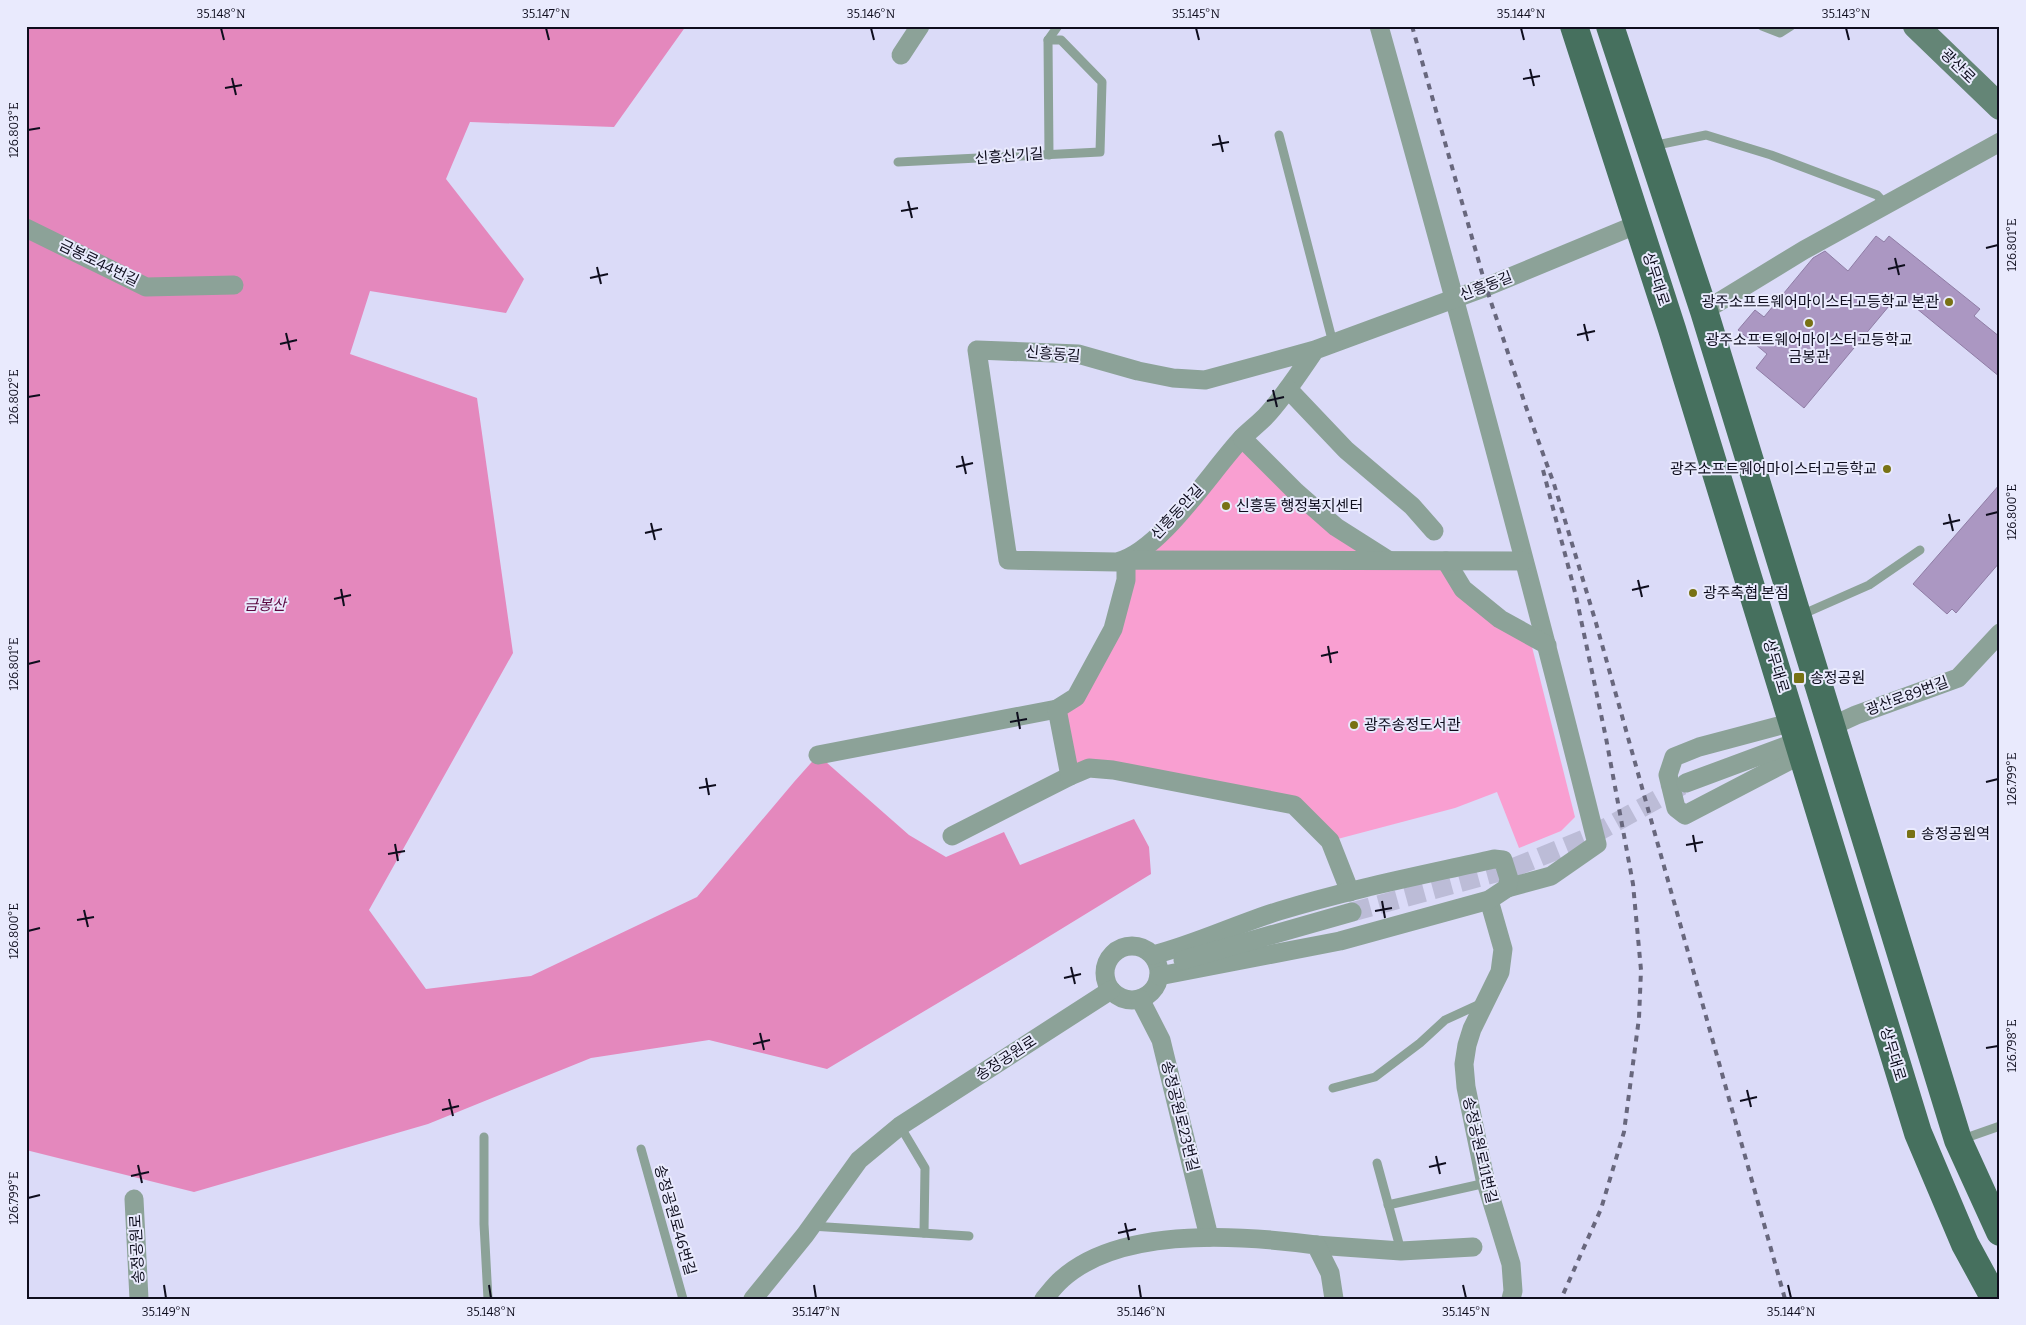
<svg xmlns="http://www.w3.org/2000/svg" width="2026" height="1325" font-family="Bitter,'Noto Sans KR',serif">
  <rect width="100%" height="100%" fill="#dbdbf8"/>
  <polygon fill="#f99fd1" points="1242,438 1388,560 1446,561 1463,589 1529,635 1575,817 1561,831 1519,848 1497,792 1455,808 1330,841 1294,805 1113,770 1070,776 1057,709 1076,697 1126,580"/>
  <polygon fill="#e488bd" points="26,26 686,26 614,127 470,122 446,179 524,279 506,313 370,291 350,354 477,398 513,653 369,910 426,989 531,976 697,897 794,782 818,755 909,835 946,857 1004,832 1020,865 1134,819 1149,847 1151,874 1022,953 827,1069 709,1040 591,1058 428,1124 194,1192 26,1150"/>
  <g fill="#ab97c2" stroke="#8f7da5">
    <polygon points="1876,236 1884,242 1889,236 1980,309 1974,316 2000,337 2000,377 1899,294 1804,408 1756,368 1767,354 1738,330 1755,310 1764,317 1813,258 1825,251 1848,271"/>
    <polygon points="2000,484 2000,562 1956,613 1952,609 1947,614 1913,584"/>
  </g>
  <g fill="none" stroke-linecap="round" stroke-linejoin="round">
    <polyline stroke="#bcbcd7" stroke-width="19" stroke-dasharray="19 9" stroke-linecap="butt" points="1352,912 1510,869 1587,838 1685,784"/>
    <g stroke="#8ca298" stroke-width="9">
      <polyline points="1762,26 1780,33 1791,26"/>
      <polyline points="1279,135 1333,343"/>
      <polyline points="1652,146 1706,135 1771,155 1877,195 1886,205"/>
      <polyline points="1049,155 1048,40 1058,26"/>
      <polyline points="898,162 1100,152 1102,82 1061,40 1048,40"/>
      <polyline points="1801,615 1869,585 1920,550"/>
      <polyline points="1333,1088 1375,1077 1420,1043 1445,1020 1482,1003"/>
      <polyline points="900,1126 925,1168 924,1233"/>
      <polyline points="484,1137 484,1224 488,1299"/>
      <polyline points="1960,1140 2000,1126"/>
      <polyline points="641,1149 683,1299"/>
      <polyline points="1377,1163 1401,1251"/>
      <polyline points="1388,1205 1486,1183"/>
      <polyline points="811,1226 969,1236"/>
    </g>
    <g stroke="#8ca298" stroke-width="19">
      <path d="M1379,26C1455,298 1529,571 1597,844L1551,876L1507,888"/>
      <polyline points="901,55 920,26"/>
      <polyline points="26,228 146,287 234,285"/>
      <polyline points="1704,311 1804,250 2000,142"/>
      <path d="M1315,350C1299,373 1284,397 1265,417C1258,424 1249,431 1242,438C1211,471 1161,551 1117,562L1008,560L977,350L1078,354L1138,371L1173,378L1205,380L1315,350L1486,287L1638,224"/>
      <polyline points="1288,389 1346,450 1412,506 1434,531"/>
      <polyline points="1242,438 1296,492 1336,527 1388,560"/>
      <polyline points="1446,561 1463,589 1500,619 1547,645"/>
      <polyline points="1793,722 1699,747 1674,757 1668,775 1676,808 1685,815 1802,754"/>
      <polyline points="1832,726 1856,715 1958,678 2000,633"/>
      <polyline points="818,755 1057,709"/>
      <polyline points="1686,783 1799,741"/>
      <polyline points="952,836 1070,776"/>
      <polyline points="1350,892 1330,841 1294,805 1113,770 1089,768 1070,776 1057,709 1076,697 1113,629 1126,580 1126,560 1524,561"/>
      <polyline points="1489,900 1503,949 1500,972 1472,1029 1467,1045 1464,1064 1466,1087 1485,1179 1511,1264 1513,1291 1511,1299"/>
      <circle cx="1132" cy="973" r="27"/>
      <path d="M1153,955C1196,944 1237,924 1279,911C1350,889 1423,875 1494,859L1503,860L1509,879L1507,888L1489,900L1340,941L1159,976"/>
      <polyline points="1183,960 1352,912"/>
      <polyline points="1140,999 1161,1040 1209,1237"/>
      <polyline points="134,1199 139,1299"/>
      <polyline points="1316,1245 1401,1251 1473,1247"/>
      <polyline points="753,1299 805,1235 859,1160 900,1126 1111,990"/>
      <path d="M1044,1299C1050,1292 1055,1285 1062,1279C1121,1226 1242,1235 1316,1245L1330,1273L1334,1299"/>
    </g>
    <polyline stroke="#648576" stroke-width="26" points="1916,26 2000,107"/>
    <g stroke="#46705e" stroke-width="28">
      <polyline points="1574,26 1672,329 1918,1133 1965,1244 1995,1299"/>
      <polyline points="1610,26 1704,311 1958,1140 2000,1232"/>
    </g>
    <g stroke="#68677d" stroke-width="4" stroke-dasharray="6 6" stroke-linecap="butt">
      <polyline points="1412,26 1486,287 1526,407 1554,484 1596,623 1785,1299"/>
      <polyline points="1543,470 1576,596 1606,738 1633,884 1641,970 1639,1018 1624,1132 1601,1209 1561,1299"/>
    </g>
  </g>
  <path fill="none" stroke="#0e0d1d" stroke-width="2" d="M221,28L224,40M546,28L549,40M871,28L874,40M1196,28L1199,40M1521,28L1524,40M1846,28L1849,40M1530,69L1534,86M232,78L236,95M1523,79L1540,76M225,88L242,85M28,130L40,128M1219,135L1223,152M1212,145L1229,142M908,201L912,218M901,211L918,208M1986,248L1998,245M1895,258L1899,275M597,267L601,284M1888,269L1905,265M590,278L608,274M1584,324L1588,341M286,333L290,350M1577,335L1595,331M280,344L297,340M1273,390L1277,407M28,397L40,395M1267,401L1284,397M962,456L966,474M956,467L973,463M1949,514L1953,531M1986,515L1998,512M651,523L655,540M1943,524L1960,520M645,533L662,529M1638,580L1642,597M341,589L344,606M1632,590L1649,586M334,599L351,595M1328,646L1331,663M1321,656L1338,652M28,664L40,661M1017,712L1020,729M1010,722L1027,719M706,778L709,795M1986,782L1998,779M699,788L716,785M1693,835L1696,852M395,844L398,861M1686,845L1703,842M388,854L405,851M1382,901L1385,918M84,910L88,927M1375,911L1392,908M77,920L94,917M28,931L40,928M1071,967L1075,984M1064,978L1081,974M760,1033L764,1050M753,1044L770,1040M1986,1048L1998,1046M1747,1090L1751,1107M449,1099L453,1116M1740,1101L1757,1097M442,1110L459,1106M1436,1156L1440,1174M138,1165L142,1183M1429,1167L1446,1163M131,1176L149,1172M28,1198L40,1195M1125,1223L1129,1240M1118,1233L1136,1229M164,1285L166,1298M489,1285L491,1298M814,1285L816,1298M1139,1285L1141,1298M1463,1285L1466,1298M1788,1285L1791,1298"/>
  <g fill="#787214" stroke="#e9eafd" stroke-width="2">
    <circle cx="1949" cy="302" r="5"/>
    <circle cx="1809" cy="323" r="5"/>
    <circle cx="1887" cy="469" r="5"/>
    <circle cx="1226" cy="506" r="5"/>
    <circle cx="1693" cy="593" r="5"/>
    <rect x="1793" y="672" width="12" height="12" rx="2.5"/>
    <circle cx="1354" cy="725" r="5"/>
    <rect x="1906" y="829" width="10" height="10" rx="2.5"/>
  </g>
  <g text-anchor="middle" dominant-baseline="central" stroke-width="4" stroke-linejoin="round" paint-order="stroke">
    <g font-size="15" fill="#0e0d1d" stroke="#e9eafd">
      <text transform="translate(1958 66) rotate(44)">광산로</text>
      <text transform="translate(1009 156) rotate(-4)">신흥신기길</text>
      <text transform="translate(99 263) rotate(26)">금봉로44번길</text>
      <text transform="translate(1656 279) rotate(72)">상무대로</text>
      <text transform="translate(1486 286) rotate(-21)">신흥동길</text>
      <text transform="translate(1053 354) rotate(5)">신흥동길</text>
      <text transform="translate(1177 512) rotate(-47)">신흥동안길</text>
      <text transform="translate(1776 666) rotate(73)">상무대로</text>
      <text transform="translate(1907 696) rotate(-20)">광산로89번길</text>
      <text transform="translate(1893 1054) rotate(73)">상무대로</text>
      <text transform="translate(1006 1058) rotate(-33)">송정공원로</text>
      <text transform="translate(1180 1116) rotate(76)">송정공원로23번길</text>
      <text transform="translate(1480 1150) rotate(77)">송정공원로11번길</text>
      <text transform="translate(675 1220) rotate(74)">송정공원로46번길</text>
      <text transform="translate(137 1249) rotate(-93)">송정공원로</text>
    </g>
    <g font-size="15" fill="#0e0d1d" stroke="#e9eafd" text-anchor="start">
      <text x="1939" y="302" text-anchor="end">광주소프트웨어마이스터고등학교 본관</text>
      <text x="1809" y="340" text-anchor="middle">광주소프트웨어마이스터고등학교<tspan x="1809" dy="17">금봉관</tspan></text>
      <text x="1877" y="469" text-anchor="end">광주소프트웨어마이스터고등학교</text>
      <text x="1236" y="506">신흥동 행정복지센터</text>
      <text x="1703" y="593">광주축협 본점</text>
      <text x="1810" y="678">송정공원</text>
      <text x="1364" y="725">광주송정도서관</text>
      <text x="1921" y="834">송정공원역</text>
    </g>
    <g font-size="15" font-style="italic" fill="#5a063f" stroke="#e9eafd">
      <text x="265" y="605">금봉산</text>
    </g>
  </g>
  <rect width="2026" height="1325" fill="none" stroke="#e9eafd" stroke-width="55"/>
  <rect x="28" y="28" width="1970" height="1270" fill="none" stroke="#0e0d1d" stroke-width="2"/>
  <g font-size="12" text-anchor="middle" fill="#0e0d1d">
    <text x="221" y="18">35.148°N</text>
    <text x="546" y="18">35.147°N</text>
    <text x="871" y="18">35.146°N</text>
    <text x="1196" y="18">35.145°N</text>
    <text x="1521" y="18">35.144°N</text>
    <text x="1846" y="18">35.143°N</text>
    <text transform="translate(14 130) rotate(-90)" y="4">126.803°E</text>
    <text transform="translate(2012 245) rotate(-90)" y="4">126.801°E</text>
    <text transform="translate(14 397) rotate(-90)" y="4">126.802°E</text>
    <text transform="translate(2012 512) rotate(-90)" y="4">126.800°E</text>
    <text transform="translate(14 664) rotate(-90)" y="4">126.801°E</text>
    <text transform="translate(2012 779) rotate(-90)" y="4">126.799°E</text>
    <text transform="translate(14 931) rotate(-90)" y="4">126.800°E</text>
    <text transform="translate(2012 1046) rotate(-90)" y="4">126.798°E</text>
    <text transform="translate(14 1198) rotate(-90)" y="4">126.799°E</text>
    <text x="166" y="1316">35.149°N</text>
    <text x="491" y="1316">35.148°N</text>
    <text x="816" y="1316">35.147°N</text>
    <text x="1141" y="1316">35.146°N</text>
    <text x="1466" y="1316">35.145°N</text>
    <text x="1791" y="1316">35.144°N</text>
  </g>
</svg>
